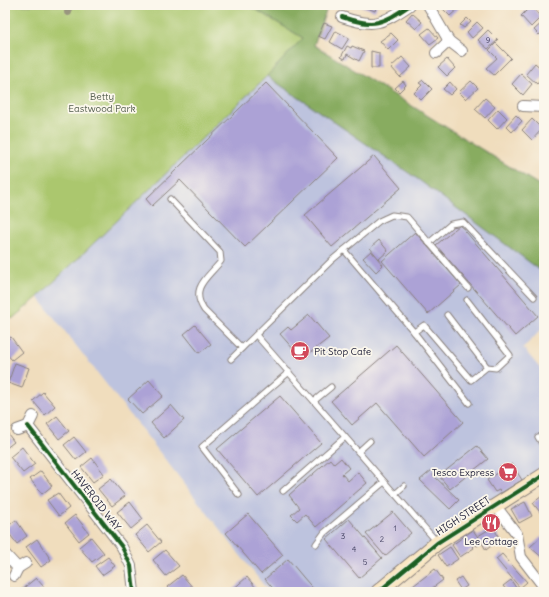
<svg xmlns="http://www.w3.org/2000/svg" width="549" height="597" font-family="Delius,sans-serif">
  <rect width="100%" height="100%" fill="#fbf7ec"/>
  <filter id="ink" filterUnits="userSpaceOnUse"><feTurbulence type="fractalNoise" baseFrequency=".025" numOctaves="2"/><feDisplacementMap in="SourceGraphic" scale="8" xChannelSelector="R" yChannelSelector="G"/><feConvolveMatrix kernelMatrix="1 2 1 2 8 2 1 2 1" color-interpolation-filters="sRGB"/></filter>
  <filter id="wash" filterUnits="userSpaceOnUse"><feTurbulence type="fractalNoise" baseFrequency=".012" numOctaves="4" result="noise"/><feDisplacementMap in="SourceGraphic" scale="16" xChannelSelector="R" yChannelSelector="G"/><feGaussianBlur stdDeviation="0.9" result="paint"/><feColorMatrix in="noise" values="0 0 0 0 0 0 0 0 0 0 0 0 0 0 0 0 0 1.4 0 .05"/><feComposite in="paint" operator="in"/></filter>
  <g filter="url(#wash)">
    <rect width="100%" height="100%" fill="#f0ddbd"/>
    <polygon fill="#bdc3de" points="267,76 419,180 544,273 544,327 523,348 544,373 544,475 378,592 269,592 38,297"/>
    <polygon fill="#abc76e" stroke="#667454" points="5,5 245,5 255,9 303,38 267,76 38,297 12,319 5,311"/>
    <polygon fill="#88ac61" stroke="#55674e" points="244,5 328,5 314,45 544,188 544,273 419,180 267,76 303,38 255,9"/>
    <g id="blocks">
      <g fill="#aca2d6">
        <polygon points="361,5 377,5 375,11 361,6"/>
        <polygon points="447,5 458,5 460,7 450,16 443,9"/>
        <polygon points="531,6 541,17 531,27 521,16"/>
        <polygon points="412,13 422,22 416,29 406,20"/>
        <polygon points="467,18 471,22 464,28 460,25"/>
        <polygon points="544,21 544,30 539,35 534,30"/>
        <polygon points="477,22 483,28 472,38 467,32"/>
        <polygon points="324,23 332,26 325,39 318,36"/>
        <polygon points="429,28 438,38 430,44 421,34"/>
        <polygon points="488,30 498,40 488,49 478,40"/>
        <polygon points="336,31 349,38 342,49 330,42"/>
        <polygon points="391,33 398,40 388,50 380,41"/>
        <polygon points="496,43 511,58 494,75 486,68 497,58 489,50"/>
        <polygon points="347,46 351,48 352,46 364,51 359,61 347,54 345,59 341,57"/>
        <polygon points="371,51 379,53 379,68 371,68"/>
        <polygon points="402,57 411,67 400,77 391,67"/>
        <polygon points="447,59 455,68 447,76 438,67"/>
        <polygon points="535,63 544,71 544,76 537,84 526,74"/>
        <polygon points="521,74 532,84 523,95 512,84"/>
        <polygon points="423,80 432,89 421,100 414,93 422,85 419,83"/>
        <polygon points="403,81 406,85 399,92 395,88"/>
        <polygon points="471,81 478,88 466,99 459,92"/>
        <polygon points="450,82 456,89 450,95 443,89"/>
        <polygon points="266,83 338,158 245,247 180,180 152,206 146,199"/>
        <polygon points="485,98 495,107 485,118 475,109"/>
        <polygon points="498,109 507,118 497,129 488,120"/>
        <polygon points="516,115 522,121 512,132 506,126"/>
        <polygon points="532,119 542,129 532,140 522,130"/>
        <polygon points="374,156 401,188 332,247 305,215"/>
        <polygon points="460,225 538,316 515,336 436,245"/>
        <polygon points="415,232 461,285 428,314 382,261"/>
        <polygon points="379,240 388,251 379,259 370,248"/>
        <polygon points="371,251 383,265 376,272 363,258"/>
        <polygon points="309,315 329,338 302,359 280,334 288,327 291,330"/>
        <polygon points="195,325 211,344 199,353 184,334"/>
        <polygon points="11,337 22,352 12,360 5,352 5,341"/>
        <polygon points="396,345 463,422 424,457 377,403 352,425 331,401"/>
        <polygon points="15,363 29,368 22,388 8,383"/>
        <polygon points="149,380 163,396 142,414 128,399"/>
        <polygon points="43,392 55,406 45,415 33,401"/>
        <polygon points="280,396 321,443 258,497 217,449"/>
        <polygon points="171,405 184,420 164,438 151,423"/>
        <polygon points="57,416 69,431 59,439 47,424"/>
        <polygon points="5,430 14,442 5,449"/>
        <polygon points="74,437 86,452 76,460 64,445"/>
        <polygon points="477,446 488,459 450,489 439,476"/>
        <polygon points="22,447 35,464 23,473 10,457"/>
        <polygon points="92,458 104,474 93,482 81,467"/>
        <polygon points="341,458 349,468 342,474 348,481 358,472 367,483 316,527 305,514 297,521 291,515 299,508 289,495 330,459 334,464"/>
        <polygon points="512,464 522,480 501,493 499,490 495,492 487,480"/>
        <polygon points="432,470 435,473 433,475 459,500 450,509 420,480"/>
        <polygon points="41,471 52,486 42,494 30,479"/>
        <polygon points="111,479 125,496 112,506 98,489"/>
        <polygon points="58,493 69,508 59,516 47,500"/>
        <polygon points="542,496 544,499 543,516 533,503"/>
        <polygon points="130,502 143,519 131,529 117,512"/>
        <polygon points="525,502 532,516 519,523 511,509"/>
        <polygon points="393,512 411,533 385,556 366,534"/>
        <polygon points="248,514 283,555 261,574 226,533"/>
        <polygon points="75,515 89,533 79,541 65,523"/>
        <polygon points="349,519 382,558 359,578 326,539"/>
        <polygon points="16,520 27,536 17,544 5,528"/>
        <polygon points="147,525 161,542 149,552 135,535"/>
        <polygon points="493,527 500,539 486,550 478,536"/>
        <polygon points="473,530 482,543 477,546 475,544 472,546 474,548 460,557 452,545"/>
        <polygon points="91,537 104,553 92,562 79,547"/>
        <polygon points="541,537 544,540 544,559 530,547"/>
        <polygon points="37,539 51,560 41,567 26,547"/>
        <polygon points="450,547 458,559 446,567 438,555"/>
        <polygon points="165,550 179,566 166,576 153,560"/>
        <polygon points="502,554 527,582 520,588 496,559"/>
        <polygon points="108,557 115,566 102,575 95,566"/>
        <polygon points="288,559 303,577 316,592 276,592 265,579"/>
        <polygon points="435,569 443,580 427,592 409,592 411,591 409,589"/>
        <polygon points="182,575 194,589 190,592 171,592 167,587"/>
        <polygon points="247,577 256,588 250,592 231,592 231,591"/>
        <polygon points="461,577 467,586 461,590 455,581"/>
        <polygon points="36,578 44,587 38,592 23,592 21,590"/>
        <polygon points="511,580 518,591 517,592 508,592 503,586"/>
      </g>
    </g>
  </g>
  <g filter="url(#ink)">
    <use href="#blocks" fill-opacity="0" stroke="#89807c" stroke-width="1"/>
    <g fill="none" stroke-linecap="round" stroke-linejoin="round">
      <g stroke="#89807c" stroke-width="7">
        <g id="lane">
          <path d="M170,199L220,252L221,261C209,277 189,287 204,310L242,348"/>
          <polyline points="429,243 451,224 463,222 534,297"/>
          <polyline points="344,250 414,332 469,403"/>
          <polyline points="467,300 510,355 496,368 487,367"/>
          <polyline points="414,332 424,325 471,380 487,367 447,315"/>
          <polyline points="256,335 437,542"/>
          <polyline points="231,359 332,260 379,221 392,215 407,217 468,288"/>
          <polyline points="314,401 331,387"/>
          <polyline points="538,437 544,447"/>
          <polyline points="358,452 370,441"/>
          <polyline points="283,491 345,437"/>
          <polyline points="395,494 404,486"/>
          <polyline points="239,495 202,447 289,372"/>
          <polyline points="316,544 324,533 384,482"/>
        </g>
      </g>
      <g stroke="#89807c" stroke-width="12">
        <g id="street">
          <polyline points="428,5 449,41 462,51"/>
          <path d="M342,17C374,28 382,24 410,5"/>
          <polyline points="436,53 449,41"/>
          <polyline points="523,106 544,107"/>
          <polyline points="28,426 122,547 131,566 134,592"/>
          <polyline points="17,430 28,426 33,416"/>
          <polyline points="495,505 517,534 521,557 544,587"/>
          <polyline points="5,554 18,568"/>
          <polyline points="14,576 18,568 26,563"/>
        </g>
      </g>
      <g stroke="#89807c" stroke-width="16">
        <polyline id="secondary" points="378,592 437,543 544,475"/>
      </g>
      <use href="#lane" stroke="#fff" stroke-width="5"/>
      <use href="#street" stroke="#fff" stroke-width="10"/>
      <use href="#secondary" stroke="#fae7c3" stroke-width="14"/>
      <g stroke="#fbf7ec" stroke-width="6">
        <g id="cycleway">
          <path d="M342,17C374,28 382,24 410,5"/>
          <polyline points="28,426 122,547 131,566 134,592"/>
          <polyline points="378,592 437,543 544,475"/>
        </g>
      </g>
      <use href="#cycleway" stroke="#1b5e20" stroke-width="4"/>
    </g>
    <circle fill="#99967f" cx="68" cy="12" r="4"/>
  </g>
  <defs>
    <g id="cafe-disc" transform="scale(1)"><circle r="9.5" fill="#d1495b" stroke="#fbf7ec"/><path d="M-5.5-4.5H6V0H3Q3 3.5 0 3.5H-2.5Q-5.5 3.5-5.5 0ZM3-3.2v2h1.7v-2ZM-6 4.5H4V6H-6Z" fill="#fff"/></g>
    <g id="supermarket-disc" transform="scale(1)"><circle r="9.5" fill="#d1495b" stroke="#fbf7ec"/><path d="M-6-5.5h2.5l.6 2H6L4.5 2H-2.5L-4.4-4H-6ZM-1.5 3.2a1.3 1.3 0 1 0 .1 0ZM3 3.2a1.3 1.3 0 1 0 .1 0Z" fill="#fff"/></g>
    <g id="restaurant-disc" transform="scale(1)"><circle r="9.5" fill="#d1495b" stroke="#fbf7ec"/><path d="M-5-6h1v4h1v-4h1v4h1v-4h1v5L-1.5 .5V6h-2V.5L-5-1ZM5-6V6H3V1.5H1.5Q1.5-4 5-6Z" fill="#fff"/></g>
  </defs>
  <g fill-rule="evenodd">
    <use href="#cafe-disc" x="300" y="351"/>
    <use href="#supermarket-disc" x="508" y="472"/>
    <use href="#restaurant-disc" x="491" y="523"/>
  </g>
  <g text-anchor="middle" dominant-baseline="central" stroke-width="3.5" stroke-linejoin="round" paint-order="stroke">
    <g font-size="8" fill="#444262">
      <text x="488" y="40">9</text>
      <text x="395" y="528">1</text>
      <text x="343" y="536">3</text>
      <text x="382" y="539">2</text>
      <text x="354" y="549">4</text>
      <text x="365" y="562">5</text>
    </g>
    <g font-size="10" fill="#525c4d" stroke="#fbf7ec">
      <text x="102" y="96">Betty<tspan x="102" dy="12">Eastwood Park</tspan></text>
    </g>
    <g font-size="10" fill="#22223b" stroke="#fbf7ec" text-anchor="start">
      <text x="314" y="351">Pit Stop Cafe</text>
      <text x="494" y="472" text-anchor="end">Tesco Express</text>
      <text x="491" y="541" text-anchor="middle">Lee Cottage</text>
    </g>
    <g font-size="10" fill="#22223b" stroke="#fbf7ec">
      <text transform="translate(96 500) rotate(52)">HAVEROID WAY</text>
      <text transform="translate(463 516) rotate(-33)">HIGH STREET</text>
    </g>
  </g>
  <rect width="549" height="597" fill="none" stroke="#fbf7ec" stroke-width="20"/>
</svg>
